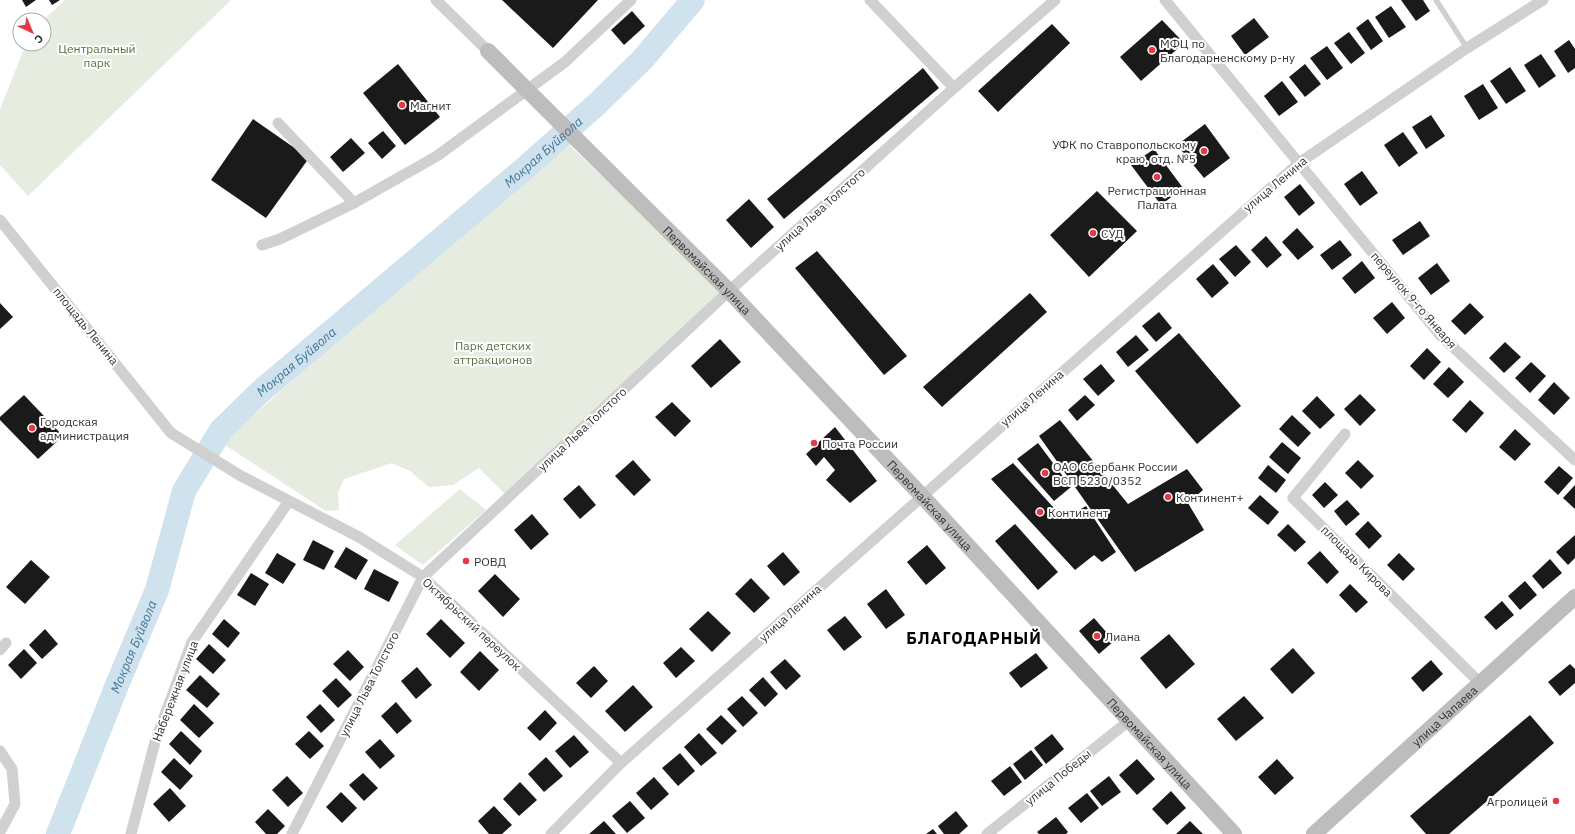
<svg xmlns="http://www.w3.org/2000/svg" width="1575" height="834" font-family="'IBM Plex Sans',sans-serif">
  <rect width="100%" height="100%" fill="#fff"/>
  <g fill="#e6ecdf">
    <polygon points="65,0 231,0 28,196 0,165 0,109 26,44 44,44 43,20"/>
    <polygon points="564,140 722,291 505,494 479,468 453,485 429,487 410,471 392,463 344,479 338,492 339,510 326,511 222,443"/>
    <polygon points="460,489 486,510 423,565 395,545"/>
  </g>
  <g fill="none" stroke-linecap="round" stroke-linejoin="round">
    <path stroke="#cfe2ee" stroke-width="24" id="s1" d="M58,834L117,685L157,590L184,491L221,430L260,392L524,169L597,104L642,60L693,0"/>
  </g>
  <g fill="#1a1a1a">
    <polygon points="22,0 36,0 26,7"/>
    <polygon points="49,0 60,0 52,5"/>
    <polygon points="502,0 598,0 553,48"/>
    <polygon points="1401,0 1423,0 1430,11 1416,21"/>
    <polygon points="1391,6 1406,27 1389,38 1375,17"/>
    <polygon points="632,11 645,26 624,45 611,30"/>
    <polygon points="1254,18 1269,37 1245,55 1231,36"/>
    <polygon points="1368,19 1383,41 1371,50 1356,28"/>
    <polygon points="1162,20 1184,43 1141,81 1120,57"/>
    <polygon points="1052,24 1070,43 998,112 978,91"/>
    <polygon points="1349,32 1365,53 1351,64 1334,43"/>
    <polygon points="1569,40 1575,49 1575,68 1568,73 1554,51"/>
    <polygon points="1327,46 1343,68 1327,80 1310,58"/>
    <polygon points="1541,54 1556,76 1539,88 1524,65"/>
    <polygon points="398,64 440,117 405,145 363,93"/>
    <polygon points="1305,64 1321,84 1305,97 1289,77"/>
    <polygon points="1510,67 1526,91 1506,104 1490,81"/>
    <polygon points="923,68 939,88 784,219 767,199"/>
    <polygon points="1282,81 1298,102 1279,116 1264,96"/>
    <polygon points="1483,84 1498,108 1479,120 1464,96"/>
    <polygon points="1431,115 1445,136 1426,149 1412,127"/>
    <polygon points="253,119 309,158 266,218 211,180"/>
    <polygon points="1205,124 1230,158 1204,178 1177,145"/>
    <polygon points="383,131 396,146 382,159 368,143"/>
    <polygon points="1403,132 1418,153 1399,167 1384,145"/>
    <polygon points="351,138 365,153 343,172 330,157"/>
    <polygon points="1154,149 1183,188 1161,205 1131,165"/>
    <polygon points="1362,171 1378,193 1360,206 1344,184"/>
    <polygon points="1300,184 1315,203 1299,216 1284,197"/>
    <polygon points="1097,191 1137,231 1089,277 1050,235"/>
    <polygon points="749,199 774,227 751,248 726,220"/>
    <polygon points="1420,221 1430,236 1403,255 1392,240"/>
    <polygon points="1297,228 1314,247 1298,260 1282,242"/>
    <polygon points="1266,236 1282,255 1267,268 1251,250"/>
    <polygon points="1340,240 1352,255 1332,270 1320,255"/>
    <polygon points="1236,245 1251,262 1235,277 1219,259"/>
    <polygon points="817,251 907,356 884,375 795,268"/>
    <polygon points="1362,261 1375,278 1355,294 1342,278"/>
    <polygon points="1437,263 1450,281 1431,295 1418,278"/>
    <polygon points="1213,264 1229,283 1212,298 1196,279"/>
    <polygon points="1030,293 1047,312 942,407 923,387"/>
    <polygon points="1392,302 1405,318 1387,334 1373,318"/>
    <polygon points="0,303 13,317 0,329"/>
    <polygon points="1470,303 1484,317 1465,335 1451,321"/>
    <polygon points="1159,312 1172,328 1156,342 1142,326"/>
    <polygon points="1179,333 1241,406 1197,444 1135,371"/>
    <polygon points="1136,335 1149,350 1128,367 1116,352"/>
    <polygon points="720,339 741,362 711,388 691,366"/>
    <polygon points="1505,342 1521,357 1504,373 1489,358"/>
    <polygon points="1427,348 1441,362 1424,380 1410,366"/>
    <polygon points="1531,362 1546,376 1530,393 1515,378"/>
    <polygon points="1101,364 1115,381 1098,396 1083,379"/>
    <polygon points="1449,367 1464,382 1448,398 1433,384"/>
    <polygon points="1554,382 1570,398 1554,415 1538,400"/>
    <polygon points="1360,394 1376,410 1360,426 1344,409"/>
    <polygon points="24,395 63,436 38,459 0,420 0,417"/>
    <polygon points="1085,395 1095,405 1077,421 1068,410"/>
    <polygon points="1317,396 1335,415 1320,429 1302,411"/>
    <polygon points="1470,400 1484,413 1466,433 1452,420"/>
    <polygon points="672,402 691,421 675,437 655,417"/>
    <polygon points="1292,415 1311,433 1298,447 1279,429"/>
    <polygon points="1060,420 1128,504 1187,469 1203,490 1188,503 1204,530 1135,572 1039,436"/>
    <polygon points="835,427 877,481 850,503 826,480 835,470 824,457 816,466 806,454"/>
    <polygon points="1515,429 1531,444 1515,461 1499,447"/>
    <polygon points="1282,442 1301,458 1288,474 1269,457"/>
    <polygon points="1038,443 1071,487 1054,501 1017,459"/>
    <polygon points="633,460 651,480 634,496 615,476"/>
    <polygon points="1358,460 1374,476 1361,489 1345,473"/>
    <polygon points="1013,463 1064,519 1086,506 1116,552 1102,562 1094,555 1075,570 991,479"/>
    <polygon points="1268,465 1286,480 1276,493 1258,478"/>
    <polygon points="1559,466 1573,478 1558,495 1544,482"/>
    <polygon points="1325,482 1338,495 1324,508 1312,495"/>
    <polygon points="579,485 596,505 580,519 563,499"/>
    <polygon points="1575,485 1575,509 1563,498"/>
    <polygon points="1260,495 1279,512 1268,525 1248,508"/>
    <polygon points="1347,500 1360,514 1346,526 1334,511"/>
    <polygon points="532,514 549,534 531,550 514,530"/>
    <polygon points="1368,521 1382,536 1369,549 1355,534"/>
    <polygon points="1015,524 1058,572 1038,590 995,541"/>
    <polygon points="1288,524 1306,542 1295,552 1277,535"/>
    <polygon points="1575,535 1575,558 1568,565 1556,552"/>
    <polygon points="313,540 334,551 324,570 303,560"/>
    <polygon points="927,545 946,568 926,585 907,562"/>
    <polygon points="346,547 368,560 356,580 334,567"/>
    <polygon points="1320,551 1339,572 1327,584 1307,563"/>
    <polygon points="783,552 800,572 784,586 767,566"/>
    <polygon points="277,553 296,564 283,584 265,573"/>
    <polygon points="1399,553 1415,569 1403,581 1387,565"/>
    <polygon points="1550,559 1562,573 1543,589 1532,576"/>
    <polygon points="31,560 50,577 25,604 6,587"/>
    <polygon points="374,569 399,582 389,602 364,589"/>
    <polygon points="251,573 269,584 255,606 237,595"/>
    <polygon points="495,574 520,599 503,617 478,591"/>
    <polygon points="751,578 770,598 754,613 735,594"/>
    <polygon points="1525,581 1537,595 1520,610 1508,596"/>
    <polygon points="1350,584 1368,602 1356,613 1339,595"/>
    <polygon points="886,589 905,615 886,629 867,604"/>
    <polygon points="1502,601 1514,615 1496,630 1484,617"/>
    <polygon points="708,611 731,633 712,652 689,629"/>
    <polygon points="845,616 862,637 844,651 827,630"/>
    <polygon points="1094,618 1114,641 1099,654 1079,631"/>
    <polygon points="224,619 240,633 228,648 212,634"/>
    <polygon points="441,619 465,643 450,658 426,634"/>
    <polygon points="45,629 58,644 42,659 29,645"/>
    <polygon points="1169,634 1195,664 1166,689 1140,658"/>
    <polygon points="209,644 226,660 213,674 196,659"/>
    <polygon points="681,647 695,661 676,678 663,663"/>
    <polygon points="1293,648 1315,673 1292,694 1270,669"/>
    <polygon points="24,649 37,663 21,679 8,665"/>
    <polygon points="348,650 364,667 350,681 333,664"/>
    <polygon points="480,651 499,670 479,691 460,672"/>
    <polygon points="1036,653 1048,668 1021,688 1009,673"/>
    <polygon points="785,659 801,676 786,690 770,672"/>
    <polygon points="1431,660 1443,674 1423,692 1411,678"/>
    <polygon points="1570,664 1575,669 1575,683 1560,696 1548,682"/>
    <polygon points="594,666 608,681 591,698 576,683"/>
    <polygon points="417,667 432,685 416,699 401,681"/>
    <polygon points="200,675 220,694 207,708 186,690"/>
    <polygon points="763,677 778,694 765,707 749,690"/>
    <polygon points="336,678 352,695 338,708 322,691"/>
    <polygon points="633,685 653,707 625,732 605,711"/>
    <polygon points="742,696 758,713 743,727 727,709"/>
    <polygon points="1244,696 1264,718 1236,741 1217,719"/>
    <polygon points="396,702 412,721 397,734 381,716"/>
    <polygon points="194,704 214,723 199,738 180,720"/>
    <polygon points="320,704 335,720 321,733 306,717"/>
    <polygon points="545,710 557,723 540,741 527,728"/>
    <polygon points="721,715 737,731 722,745 706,729"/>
    <polygon points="1530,715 1554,743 1449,834 1426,834 1410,816"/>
    <polygon points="181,731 202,751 190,765 169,744"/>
    <polygon points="309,731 324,746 310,759 295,744"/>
    <polygon points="699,733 717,753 701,766 684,747"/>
    <polygon points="1052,734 1064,749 1046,764 1034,748"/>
    <polygon points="574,735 589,752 570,768 555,751"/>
    <polygon points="380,739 395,756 380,769 365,752"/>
    <polygon points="1031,750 1043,765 1025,780 1013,764"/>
    <polygon points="680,753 695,771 678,786 662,768"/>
    <polygon points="546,757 563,776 544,792 528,774"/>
    <polygon points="174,758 193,776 180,790 161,772"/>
    <polygon points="1137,759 1155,779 1137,795 1119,775"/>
    <polygon points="1277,759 1294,778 1275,795 1258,777"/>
    <polygon points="1010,766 1022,782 1004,796 991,781"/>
    <polygon points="363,773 378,788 364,801 349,785"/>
    <polygon points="287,776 303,793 288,807 272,790"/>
    <polygon points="1109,776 1121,792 1102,806 1090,791"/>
    <polygon points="654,777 669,794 651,810 636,793"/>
    <polygon points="520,782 537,800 519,816 503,799"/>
    <polygon points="170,788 186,806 169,822 153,804"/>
    <polygon points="1171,791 1186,808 1167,825 1152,809"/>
    <polygon points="341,792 357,808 342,823 326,807"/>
    <polygon points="1087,793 1099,808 1081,823 1068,808"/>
    <polygon points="630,801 645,818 627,833 612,816"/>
    <polygon points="494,806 512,825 502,834 489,834 478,821"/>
    <polygon points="268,809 285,826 277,834 266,834 255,822"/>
    <polygon points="956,811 968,826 959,834 944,834 938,826"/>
    <polygon points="1056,817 1068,832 1066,834 1039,834 1037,832"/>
    <polygon points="604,821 616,834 589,834"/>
    <polygon points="1190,821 1203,834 1176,834"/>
    <polygon points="933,829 937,834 926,834"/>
  </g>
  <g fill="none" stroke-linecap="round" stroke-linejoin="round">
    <polyline stroke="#d0d0d0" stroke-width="5.5" points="1436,0 1467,48"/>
    <g stroke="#d0d0d0" stroke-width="11">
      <polyline points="436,0 488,51"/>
      <polyline points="870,0 954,88 1055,0"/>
      <polyline points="1165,0 1441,336 1575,460"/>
      <polyline points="278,123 354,203 437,156 565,62 631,0"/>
      <polyline points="0,220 171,433 241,476 359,537 423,577 621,763"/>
      <polyline points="262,245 280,239 354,203"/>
      <polyline points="1345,434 1293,498 1480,683"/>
      <polyline points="0,650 6,643"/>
      <polyline points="0,751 12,769 15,804 0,832"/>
      <polyline points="131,834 155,742 192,642 289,501"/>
      <polyline points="292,834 423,577 729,291 954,88"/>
      <polyline points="551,834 621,763 1299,163 1467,48 1543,0"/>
      <polyline points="987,834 1130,720"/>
    </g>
    <g stroke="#bdbdbd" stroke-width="16">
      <path id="s2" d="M488,51L729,291L922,496L1234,834"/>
      <path id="s3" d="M1314,834L1575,597"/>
    </g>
  </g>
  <g fill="#e63946" stroke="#fff" stroke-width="1.5">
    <circle cx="1152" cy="50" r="4"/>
    <circle cx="402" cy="105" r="4"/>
    <circle cx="1204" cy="151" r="4"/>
    <circle cx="1157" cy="177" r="4"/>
    <circle cx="1093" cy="233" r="4"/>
    <circle cx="32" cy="428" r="4"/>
    <circle cx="814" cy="443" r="4"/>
    <circle cx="1045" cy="473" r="4"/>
    <circle cx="1168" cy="497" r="4"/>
    <circle cx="1040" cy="512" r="4"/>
    <circle cx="466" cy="561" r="4"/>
    <circle cx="1097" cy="636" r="4"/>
    <circle cx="1556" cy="801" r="4"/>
  </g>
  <g text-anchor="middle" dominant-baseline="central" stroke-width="4" stroke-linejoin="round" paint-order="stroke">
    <g font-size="12" fill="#333" stroke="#fff" text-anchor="start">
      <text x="1160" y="43">МФЦ по<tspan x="1160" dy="14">Благодарненскому р-ну</tspan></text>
      <text x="410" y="105">Магнит</text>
      <text x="1196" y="144" text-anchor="end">УФК по Ставропольскому<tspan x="1196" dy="14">краю, отд. №5</tspan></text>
      <text x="1157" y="190" text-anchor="middle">Регистрационная<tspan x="1157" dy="14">Палата</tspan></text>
      <text x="1101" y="233">СУД</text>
      <text x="40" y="421">Городская<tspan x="40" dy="14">администрация</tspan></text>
      <text x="822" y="443">Почта России</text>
      <text x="1053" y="466">ОАО Сбербанк России<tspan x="1053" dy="14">ВСП 5230/0352</tspan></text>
      <text x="1176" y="497">Континент+</text>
      <text x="1048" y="512">Континент</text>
      <text x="474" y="561">РОВД</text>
      <text x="1105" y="636">Лиана</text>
      <text x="1548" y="801" text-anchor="end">Агролицей</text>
    </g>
    <g font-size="12" fill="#56703f" stroke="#fff">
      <text x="97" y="48">Центральный<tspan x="97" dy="14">парк</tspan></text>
      <text x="493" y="345">Парк детских<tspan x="493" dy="14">аттракционов</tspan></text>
    </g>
    <g font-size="12" fill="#333" stroke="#fff">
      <text transform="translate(1275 184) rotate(-40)">улица Ленина</text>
      <text transform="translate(820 209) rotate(-42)">улица Льва Толстого</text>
      <text stroke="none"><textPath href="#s2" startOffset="310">Первомайская улица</textPath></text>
      <text transform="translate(1414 300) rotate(49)">переулок 9-го Января</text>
      <text transform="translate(86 326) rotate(51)">площадь Ленина</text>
      <text transform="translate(1032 398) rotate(-41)">улица Ленина</text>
      <text transform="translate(582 429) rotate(-43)">улица Льва Толстого</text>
      <text stroke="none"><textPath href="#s2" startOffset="634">Первомайская улица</textPath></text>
      <text transform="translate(1357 561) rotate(45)">площадь Кирова</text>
      <text transform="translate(790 613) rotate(-42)">улица Ленина</text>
      <text transform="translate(472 624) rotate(43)">Октябрьский переулок</text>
      <text transform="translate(369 684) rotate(-63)">улица Льва Толстого</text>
      <text transform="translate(175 691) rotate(-69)">Набережная улица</text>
      <text stroke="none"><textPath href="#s3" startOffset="176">улица Чапаева</textPath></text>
      <text stroke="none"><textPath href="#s2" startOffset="958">Первомайская улица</textPath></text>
      <text transform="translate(1058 777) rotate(-39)">улица Победы</text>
    </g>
    <g font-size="13" font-style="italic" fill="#3f7597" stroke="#fff">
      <text stroke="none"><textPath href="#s1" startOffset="863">Мокрая Буйвола</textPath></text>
      <text stroke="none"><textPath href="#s1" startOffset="539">Мокрая Буйвола</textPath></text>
      <text stroke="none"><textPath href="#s1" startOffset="202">Мокрая Буйвола</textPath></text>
    </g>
    <g font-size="16" font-weight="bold" letter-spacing="1" fill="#000" stroke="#fff">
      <text x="974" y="638">БЛАГОДАРНЫЙ</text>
    </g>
  </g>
  <g transform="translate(32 32) rotate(136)"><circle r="19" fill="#ffffff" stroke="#adadad"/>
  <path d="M0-3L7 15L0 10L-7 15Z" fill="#e63946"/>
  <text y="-6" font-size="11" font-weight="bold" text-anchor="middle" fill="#333333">С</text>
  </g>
</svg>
